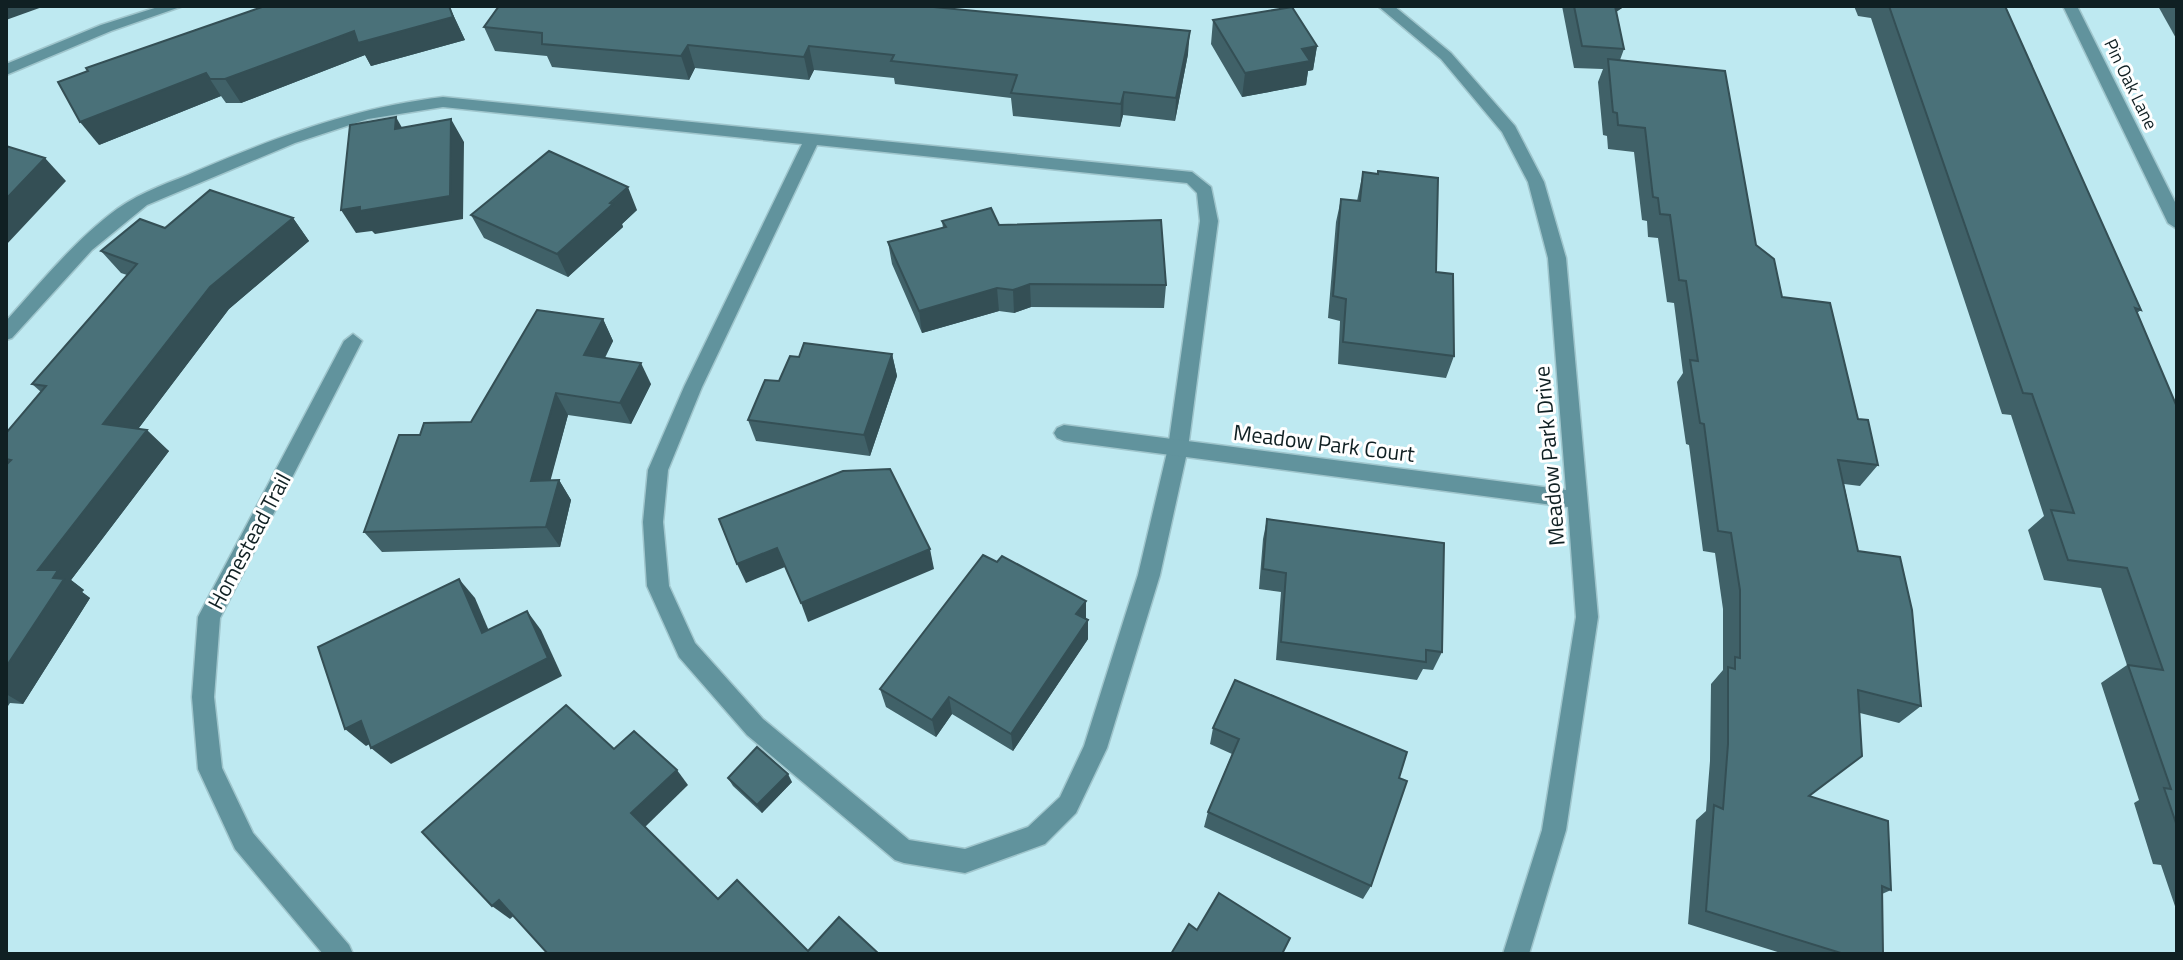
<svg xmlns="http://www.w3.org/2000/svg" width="2183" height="960" font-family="'Titillium Web',sans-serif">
  <rect width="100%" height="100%" fill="#bee9f1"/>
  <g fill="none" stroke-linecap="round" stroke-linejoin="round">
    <g stroke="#9fc5cc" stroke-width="3">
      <path id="lane" d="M443,97L1192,172L1211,187L1218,221L1188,448L1160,575L1107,748L1076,813L1045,844L965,873L904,863L895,860L747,735L679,657L647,586L643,522L648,470L684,387L802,144L443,107L368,119L295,143L147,205L92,250L12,338L6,340V321C41,282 75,240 117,209C142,191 172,182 199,170C279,136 357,107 443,97ZM817,145L1187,183L1197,193L1200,221L1168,448L1138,575L1084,746L1060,797L1028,827L965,849L909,840L763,719L695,643L669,586L663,522L668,470L702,387Z"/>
    </g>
    <g stroke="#9fc5cc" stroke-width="3">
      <g id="street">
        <polygon points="161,6 183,6 111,31 6,75 6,64 101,25"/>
        <polygon points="1378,6 1394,6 1451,53 1515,126 1544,182 1566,258 1598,617 1566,830 1529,954 1503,954 1542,830 1576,617 1568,507 1064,441 1057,438 1054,433 1057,428 1064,425 1566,490 1548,258 1528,182 1502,132 1441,59"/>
        <polygon points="2063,6 2077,6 2177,206 2177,229 2168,223"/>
        <polygon points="353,334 362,341 220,618 214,697 222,768 253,833 349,945 353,954 323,954 235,849 198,769 192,697 198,617 344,341"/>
      </g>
    </g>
    <use href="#lane" fill="#61939d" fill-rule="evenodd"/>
    <use href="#street" fill="#61939d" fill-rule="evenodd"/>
  </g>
  <g fill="#406168">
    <polygon points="265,6 449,6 465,40 371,66 365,55 241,103 226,103 221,96 99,145"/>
    <polygon points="1562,6 1625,6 1616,12 1624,49 1620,60 1756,245 1782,297 1858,419 1878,465 1860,486 1844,484 1858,551 1921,706 1899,723 1860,713 1809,796 1891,890 1882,894 1883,954 1784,954 1688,924 1696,820 1706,811 1710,761 1711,684 1723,670 1723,609 1715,553 1703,551 1689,445 1686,444 1677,382 1683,373 1674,303 1667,302 1658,238 1648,237 1647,221 1642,220 1634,152 1608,149 1607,136 1603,135 1598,82 1603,69 1574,68"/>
    <polygon points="1854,6 2005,6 2141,310 2137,313 2177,407 2177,912 2161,865 2153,864 2134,803 2139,800 2101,683 2127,665 2101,588 2044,580 2028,530 2044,516 2011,415 2002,414 1871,18 1858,16"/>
    <polygon points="2158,6 2177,6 2177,40"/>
    <polygon points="1213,20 1317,46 1313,70 1308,71 1306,85 1242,97 1211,44"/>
    <polygon points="484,27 1188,54 1175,121 1123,115 1120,127 1013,116 1011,98 895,84 894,78 814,70 809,80 695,68 689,80 552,67 547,56 495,51"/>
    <polygon points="1363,172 1436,272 1454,356 1446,378 1338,364 1340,321 1328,318 1336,222 1341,199 1357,201"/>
    <polygon points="637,210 622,224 623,227 568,277 484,238 471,215"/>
    <polygon points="293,218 309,241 229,309 138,429 169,451 71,580 84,590 82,592 90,598 23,704 10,703 6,709 6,433 41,392 32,384 127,275 121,273 101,251 165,228"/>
    <polygon points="942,221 999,225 1166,285 1164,308 1031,307 1014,313 999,311 922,333 892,264 888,242 943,228"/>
    <polygon points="603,319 613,341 605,358 651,384 631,424 568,415 550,480 559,480 571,500 560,547 382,552 364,532 420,435 471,422"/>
    <polygon points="892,354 897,376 870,456 756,441 748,420 799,357"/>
    <polygon points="1267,519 1442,652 1433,670 1423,669 1417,680 1276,660 1281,592 1259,589 1263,539"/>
    <polygon points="997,562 1086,601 1086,619 1088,620 1088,639 1013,751 952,714 936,737 886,707 880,689"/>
    <polygon points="1213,728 1399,778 1371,886 1363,899 1204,827 1208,812 1232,754 1210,744"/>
    <polygon points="728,778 792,782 762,813 733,786"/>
  </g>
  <g fill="#344f55">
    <polygon points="6,6 45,6 6,20"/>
    <polygon points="449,6 465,40 371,66 365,55 241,103 225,79 354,31"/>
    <polygon points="1610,6 1625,6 1605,19"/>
    <polygon points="1190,31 1188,54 1175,121 1176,98"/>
    <polygon points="688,45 695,68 689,80 681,56"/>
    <polygon points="809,46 814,70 809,80 804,57"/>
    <polygon points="1317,46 1313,70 1308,71 1306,85 1242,97 1245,73 1302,49"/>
    <polygon points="206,73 221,96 99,145 80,122"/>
    <polygon points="1124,92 1123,115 1120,127 1121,104"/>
    <polygon points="396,117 409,140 395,129"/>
    <polygon points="451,119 464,142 463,219 375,234 372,231 356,233 341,210"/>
    <polygon points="45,158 66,181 6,245 6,199"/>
    <polygon points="628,187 637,210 622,224 623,227 568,277 557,254"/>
    <polygon points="293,218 309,241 229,309 126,445 103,424 210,287"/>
    <polygon points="1030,284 1031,307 1014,313 1013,290"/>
    <polygon points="997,288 999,311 922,333 919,311"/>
    <polygon points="603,319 613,341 595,376 584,355"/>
    <polygon points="892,354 897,376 870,456 864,435"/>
    <polygon points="641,363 651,384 631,424 620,403"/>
    <polygon points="556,393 568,415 545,501 531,481"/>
    <polygon points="147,430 169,451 71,580 84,590 82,592 90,598 23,704 6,694 6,667 38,570"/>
    <polygon points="559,480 571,500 560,547 546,527"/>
    <polygon points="777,548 785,567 746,583 737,564"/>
    <polygon points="930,549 934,569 808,622 801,603"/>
    <polygon points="459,579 475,598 498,652 482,633"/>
    <polygon points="1086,601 1086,620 1076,614"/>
    <polygon points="527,611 541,630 562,676 391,764 371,748"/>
    <polygon points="1088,620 1088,639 1013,751 1011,734"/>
    <polygon points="949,697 952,714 936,737 932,720"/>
    <polygon points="361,721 381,738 366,746 345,729"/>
    <polygon points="677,770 688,785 644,828 631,813"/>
    <polygon points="788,774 792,782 762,813 757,805"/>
    <polygon points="499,900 517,913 510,919 492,906"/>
  </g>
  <g fill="#4a7179" stroke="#344f55" stroke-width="2">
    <polygon points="265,6 449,6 453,17 358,43 354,31 225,79 210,79 206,73 80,122 58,82 88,71 86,68"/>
    <polygon points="499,6 923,6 1190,31 1176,98 1124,92 1121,104 1011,93 1017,75 891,61 894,55 809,46 804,57 688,45 681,56 542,44 542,33 484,27"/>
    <polygon points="1574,6 1615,6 1624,49 1582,46"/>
    <polygon points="1889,6 2005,6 2141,310 2135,308 2177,407 2177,826 2164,788 2171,789 2128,665 2163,670 2127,568 2068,560 2051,510 2074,513 2032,394 2023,393"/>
    <polygon points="1292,7 1317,46 1302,49 1310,61 1245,73 1213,20"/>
    <polygon points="1608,59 1725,71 1756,245 1774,259 1782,297 1830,303 1858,419 1868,420 1878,465 1838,460 1858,551 1900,557 1912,610 1921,706 1858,690 1862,756 1809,796 1888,821 1891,890 1882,886 1883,954 1844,954 1706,911 1714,805 1723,809 1728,744 1728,667 1735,669 1735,657 1740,658 1740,590 1731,533 1718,531 1704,424 1700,423 1690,360 1698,361 1686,281 1679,280 1670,215 1660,214 1658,198 1653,197 1645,128 1618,125 1617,113 1613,112"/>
    <polygon points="396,117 395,129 451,119 450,196 360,211 360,207 341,210 350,125"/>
    <polygon points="6,146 45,158 6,199"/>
    <polygon points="549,151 628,187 610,203 613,204 557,254 471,215"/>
    <polygon points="1378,171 1438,178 1436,272 1453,274 1454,356 1343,342 1346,299 1333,296 1341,199 1360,201 1363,172 1378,174"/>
    <polygon points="210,190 293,218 210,287 103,424 147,430 38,570 58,570 53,578 64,579 6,667 6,465 11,460 6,459 6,433 46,386 32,384 137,264 101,251 140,219 165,228"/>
    <polygon points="991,208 999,225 1161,220 1166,285 1030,284 1013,290 997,288 919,311 888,242 946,227 942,221"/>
    <polygon points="537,310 603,319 584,355 641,363 620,403 556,393 531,481 559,480 546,527 364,532 399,435 420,435 424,423 471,422"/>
    <polygon points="804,343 892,354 864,435 748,420 765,380 779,381 790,356 799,357"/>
    <polygon points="890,469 930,549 801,603 777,548 737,564 719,519 843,471"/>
    <polygon points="1267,519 1444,543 1442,652 1426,650 1426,662 1281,642 1286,573 1263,569"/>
    <polygon points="983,555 997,562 1002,556 1086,601 1076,614 1088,620 1011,734 949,697 932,720 880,689"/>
    <polygon points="459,579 482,633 527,611 548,658 371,748 361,721 345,729 318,647"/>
    <polygon points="1235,680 1407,752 1399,778 1407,781 1371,886 1208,812 1239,739 1213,728"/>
    <polygon points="566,705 614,749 634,731 677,770 631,813 718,899 737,880 808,951 839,917 879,954 548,954 499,900 492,906 422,832"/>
    <polygon points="757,747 788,774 757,805 728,778"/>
    <polygon points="1219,893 1290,938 1282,954 1171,954 1189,924 1197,930"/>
  </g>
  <g text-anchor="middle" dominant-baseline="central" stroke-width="6" stroke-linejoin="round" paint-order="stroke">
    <g font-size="18" fill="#102023" stroke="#fff">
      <text transform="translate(2131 84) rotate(64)">Pin Oak Lane</text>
    </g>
    <g font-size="22" fill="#102023" stroke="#fff">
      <text transform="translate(1324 443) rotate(7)">Meadow Park Court</text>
      <text transform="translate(1549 456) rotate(-95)">Meadow Park Drive</text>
      <text transform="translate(249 541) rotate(-62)">Homestead Trail</text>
    </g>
  </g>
  <rect width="2183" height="960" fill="none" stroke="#102023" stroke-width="16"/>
</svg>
